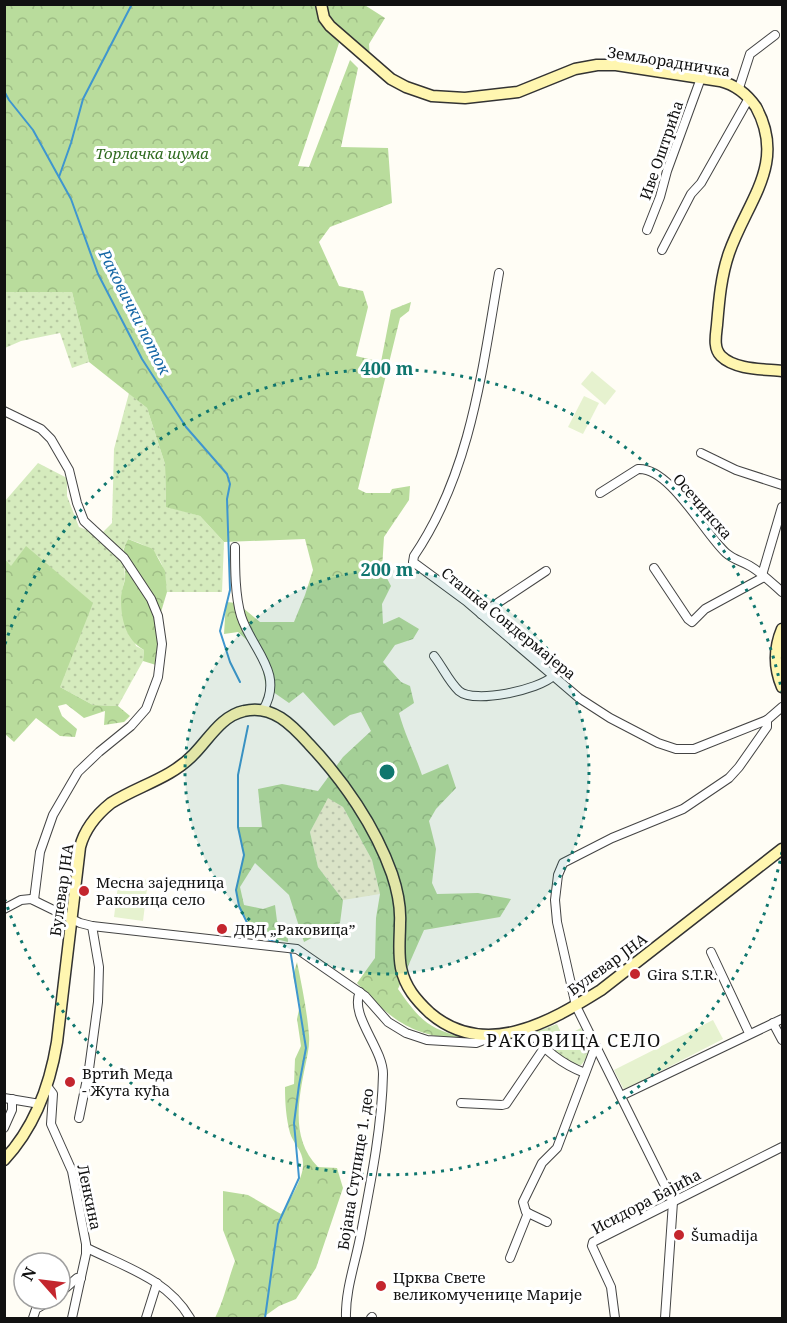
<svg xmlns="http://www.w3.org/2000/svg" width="787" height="1323" font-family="'Noto Serif',serif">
  <defs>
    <pattern id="farmland-dots" width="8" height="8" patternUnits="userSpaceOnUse" patternTransform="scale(1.5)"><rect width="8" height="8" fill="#f6f3d4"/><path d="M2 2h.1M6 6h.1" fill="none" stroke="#d2cfb5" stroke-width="1.8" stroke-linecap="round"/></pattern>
    <pattern id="green-dots" width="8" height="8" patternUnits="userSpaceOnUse" patternTransform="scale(1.5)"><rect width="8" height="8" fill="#d5ebbd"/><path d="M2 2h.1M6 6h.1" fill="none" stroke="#b6c8a1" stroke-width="1.8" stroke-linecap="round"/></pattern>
    <pattern id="forest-crowns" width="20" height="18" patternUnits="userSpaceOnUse" patternTransform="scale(1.5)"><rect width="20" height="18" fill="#b9dc9c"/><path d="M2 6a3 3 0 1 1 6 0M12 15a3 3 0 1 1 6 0" fill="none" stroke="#9ebc85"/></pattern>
  </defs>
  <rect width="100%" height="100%" fill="#fffdf5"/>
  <polygon fill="url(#farmland-dots)" points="328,797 343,807 372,860 380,894 343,900 318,867 310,832"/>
  <g fill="url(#green-dots)">
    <polygon points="5,292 72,292 89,362 72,368 60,333 21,341 5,348"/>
    <path d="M129,393L147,408L165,464L166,506L200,516L224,542L222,592H167C164,560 159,549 128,539L123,550L125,578L121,596L136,646L144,650L143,661L118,706L93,705L60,687L26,547L11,567L5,559V501L38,463L67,478V496L79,527L100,535L112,523L114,449Z"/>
    <path d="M557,1024L563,1037L581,1028C587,1043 593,1053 581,1065C562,1065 546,1046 535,1032Z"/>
  </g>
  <g fill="url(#forest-crowns)">
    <path d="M363,4L385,18L369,44L370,61L342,34L298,166L309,167L350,60L358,68L341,147L388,148L392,203L330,227L319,242L339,286L363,291L368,307L356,356L381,362L391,310L411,302L409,311L400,318L358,489L366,493H390L392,489L410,486L409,500L384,537L382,569L391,586L382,604L383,624L399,617L419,629L413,639L395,645L383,662L401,682L410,686L414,703L399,713C405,735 415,754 422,775L448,764L456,788L436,809L429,821L436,849L432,883L437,894L478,893L511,899L500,917L424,930L398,989C418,1017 426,1028 461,1037L460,1039C411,1036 390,1019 357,983L375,958L376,918L380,894L372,860L343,807L328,798L310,832L318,867L343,900L340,923L304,942L289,895L255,863L240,887L244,905L263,909L275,905L277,921L287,933L288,942L252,933L239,906L236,890L244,855L238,827H262L258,789L282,784L318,791L343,757L371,731L361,712L350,715L334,726L303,692L289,703L266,687L259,651L238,632L224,634L226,602L237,603L260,622H294L305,595L313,570L305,539L224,542L200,516L166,507L165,464L147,408L89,362L72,292H5V5Z"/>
    <path d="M128,539L153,549L165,571L167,592L158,622L160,638L156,665L143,661L144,650C125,639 121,619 121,598C121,591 124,585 125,579C127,561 118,558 128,539Z"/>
    <polygon points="26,546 93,603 60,687 93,705 118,706 130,716 124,722 104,725 105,711 84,718 66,704 58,706 62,716 77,729 75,737 60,736 36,718 14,742 5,734 5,559 11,566"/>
    <path d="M297,962C302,986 307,1011 309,1035C310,1046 307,1057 305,1067C298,1101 291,1140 318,1167L337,1168L343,1188L316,1268L296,1299L279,1306L262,1318H215C224,1300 228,1280 235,1261L223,1230V1191L248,1195L281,1214C289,1201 304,1178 303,1163C303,1151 293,1143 290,1133C286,1118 285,1102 285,1087L294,1084L295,1059L301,1046L297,1019L300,1005L293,976Z"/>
  </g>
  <g fill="#e6f2cf">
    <polygon points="592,371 616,391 605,405 581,384"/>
    <polygon points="584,396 599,403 583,434 568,427"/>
    <polygon points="119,877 148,880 143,921 114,917"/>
    <polygon points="713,1020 723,1039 624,1090 614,1070"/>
  </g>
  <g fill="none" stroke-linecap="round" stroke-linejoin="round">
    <g stroke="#3f96cf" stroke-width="2">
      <polyline points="4,91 9,100 33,130 71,199 98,274 142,359 186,427 227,474 230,484 227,499 230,590 220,631 230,662 240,682"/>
      <polyline points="59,177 71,143 83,99 132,4"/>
      <polyline points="248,726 238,775 238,827 244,855 236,890 239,906 252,933 280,944"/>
      <polyline points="265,1318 278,1224 299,1178 294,1123 299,1085 306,1048 290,949"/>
    </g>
    <g stroke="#444" stroke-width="10">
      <g id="street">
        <polyline points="739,88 750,54 775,35"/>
        <polyline points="647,230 660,197 667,171 701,78"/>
        <polyline points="662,250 691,194 701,183 749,98"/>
        <path d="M499,273C482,370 471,472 414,556L413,562L466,601L579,698L610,718L658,743L676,749H694L767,720"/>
        <polyline points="4,411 41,429 51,439 69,470 77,503 84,521 124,558 151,599 158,616 162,644 158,677 146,709 131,726 99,752 78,772 53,815 40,852 34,900"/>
        <polyline points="701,453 736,470 782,485"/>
        <path d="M600,493L638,469C670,467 704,533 726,553C734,560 742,561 750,566C762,573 772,583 782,592"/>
        <path d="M235,547C235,569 235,595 241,616C252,650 285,673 263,710"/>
        <polyline points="654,568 688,619 692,622 705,609 764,577"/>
        <polyline points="762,575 782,507"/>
        <polyline points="481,614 546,571"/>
        <path d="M434,656C442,666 449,682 459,691C474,704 539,690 553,676"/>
        <polyline points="4,909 21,900 31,899 80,923 92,926 297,949 365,996 388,1022 406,1033 427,1040 476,1043 484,1040 489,1035"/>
        <polyline points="711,952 749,1033"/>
        <polyline points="773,1023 782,1040"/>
        <path d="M528,1029C543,1049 561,1064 585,1073"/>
        <polyline points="47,1086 53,1094 51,1124 72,1171 86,1244 86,1254 72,1318"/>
        <polyline points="621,1096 782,1019"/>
        <polyline points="4,1098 40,1104"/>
        <polyline points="461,1103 502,1105 506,1104 544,1048"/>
        <polyline points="79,1118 89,1069 98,1002 99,967 92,926"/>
        <polyline points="4,1128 12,1110 12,1099"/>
        <polyline points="547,1222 526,1212 523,1202 542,1163 557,1148 594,1050 597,1047"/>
        <path d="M87,1248C125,1267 167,1279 190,1318"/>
        <polyline points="510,1258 528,1213"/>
        <polyline points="60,1293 77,1278 81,1278"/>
        <polyline points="33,1318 36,1309 53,1299"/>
        <polyline points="146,1318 157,1283"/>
        <path d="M346,1318C345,1290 356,1261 361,1233C371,1181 382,1126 383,1074C383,1048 349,1015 360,992"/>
        <polyline points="371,1318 372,1317"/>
        <polyline points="615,1318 611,1287 592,1246 593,1242 782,1147"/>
        <polyline points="665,1318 673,1202 576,1006 557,922 555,900 558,875 563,863 612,838 683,809 729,778 739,767 767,727 767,720 782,707"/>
      </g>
    </g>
    <g stroke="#333" stroke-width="13">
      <g id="secondary">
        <path d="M321,4L324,18L330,26L391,79L406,87L432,96L465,98L518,92L575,69L597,65H616L720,81C736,85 747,94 756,107C787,164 747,201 729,253C721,276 719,301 717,325C716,335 713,348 721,356C735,370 764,369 782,371"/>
        <path d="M782,629C774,648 774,668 782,687"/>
        <path d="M4,1160C35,1127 50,1085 57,1042L80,847C85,828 96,815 111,803C138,786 171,778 193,755C209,739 221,716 244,711C272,704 292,725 309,744C343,780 375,826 392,874C397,889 401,906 400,923C400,938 398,953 401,968C405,987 416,1000 430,1013C485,1060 550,1022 601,990L782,849"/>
      </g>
    </g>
    <use href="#street" stroke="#fff" stroke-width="8"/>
    <use href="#secondary" stroke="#fff6b0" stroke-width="10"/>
  </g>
  <circle cx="387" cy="772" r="202" fill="#0f766e" fill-opacity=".12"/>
  <g fill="none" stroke="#0f766e" stroke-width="3" stroke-dasharray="3 6">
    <circle cx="387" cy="772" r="202"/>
    <path d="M782 852A403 403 0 0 1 5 900M5 644A403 403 0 0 1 782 692"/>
  </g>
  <g fill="#c4262e" stroke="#fff" stroke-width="2">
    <circle cx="84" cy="891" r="6"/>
    <circle cx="222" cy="929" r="6"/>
    <circle cx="635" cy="974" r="6"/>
    <circle cx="70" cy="1082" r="6"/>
    <circle cx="679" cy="1235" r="6"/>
    <circle cx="381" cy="1286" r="6"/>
  </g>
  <g text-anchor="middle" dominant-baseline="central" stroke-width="6" stroke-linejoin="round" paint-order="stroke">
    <g font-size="15" fill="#111" stroke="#fff">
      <text transform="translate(669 61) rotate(9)">Земљорадничка</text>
      <text transform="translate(661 150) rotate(-71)">Иве Оштрића</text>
      <text transform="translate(703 506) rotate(49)">Осечинска</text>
      <text transform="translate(509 623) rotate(39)">Сташка Сондермајера</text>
      <text transform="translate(61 890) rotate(-82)">Булевар ЈНА</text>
      <text transform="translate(607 964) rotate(-36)">Булевар ЈНА</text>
      <text transform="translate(355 1169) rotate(-81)">Бојана Ступице 1. део</text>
      <text transform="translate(90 1197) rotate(78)">Ленкина</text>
      <text transform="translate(646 1201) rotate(-28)">Исидора Бајића</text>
    </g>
    <g font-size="15" font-style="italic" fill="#2f6b1f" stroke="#fff">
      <text x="152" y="153">Торлачка шума</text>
    </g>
    <g font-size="15" fill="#111" stroke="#fff" text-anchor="start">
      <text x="96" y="882">Месна заједница<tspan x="96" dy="17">Раковица село</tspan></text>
      <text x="234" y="929">ДВД „Раковица”</text>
      <text x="647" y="974">Gira S.T.R.</text>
      <text x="82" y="1073">Вртић Меда<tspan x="82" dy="17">- Жута кућа</tspan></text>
      <text x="691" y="1235">Šumadija</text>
      <text x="393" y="1277">Црква Свете<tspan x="393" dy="17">великомученице Марије</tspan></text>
    </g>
    <g font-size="16" font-style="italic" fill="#1768a6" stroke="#fff">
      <text transform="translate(135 312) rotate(63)">Раковички поток</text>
    </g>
    <g font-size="18" letter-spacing="1.5" fill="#111" stroke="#fff">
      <text x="574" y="1040">РАКОВИЦА СЕЛО</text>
    </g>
  </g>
  <circle cx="387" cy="772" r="9" fill="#0f766e" stroke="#fff" stroke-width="3"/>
  <g font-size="18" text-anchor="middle" font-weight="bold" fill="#0f766e" stroke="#fff" stroke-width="6" stroke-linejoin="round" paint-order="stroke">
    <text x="387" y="375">400 m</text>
    <text x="387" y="576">200 m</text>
  </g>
  <rect width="787" height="1323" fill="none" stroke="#111111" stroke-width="12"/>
  <g transform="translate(42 1281) rotate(298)"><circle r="28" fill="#ffffff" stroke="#a0a0a0" stroke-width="1.5"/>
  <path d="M0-4.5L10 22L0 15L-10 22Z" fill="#c4262e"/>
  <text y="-9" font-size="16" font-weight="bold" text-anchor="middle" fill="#111111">N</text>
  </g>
</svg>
